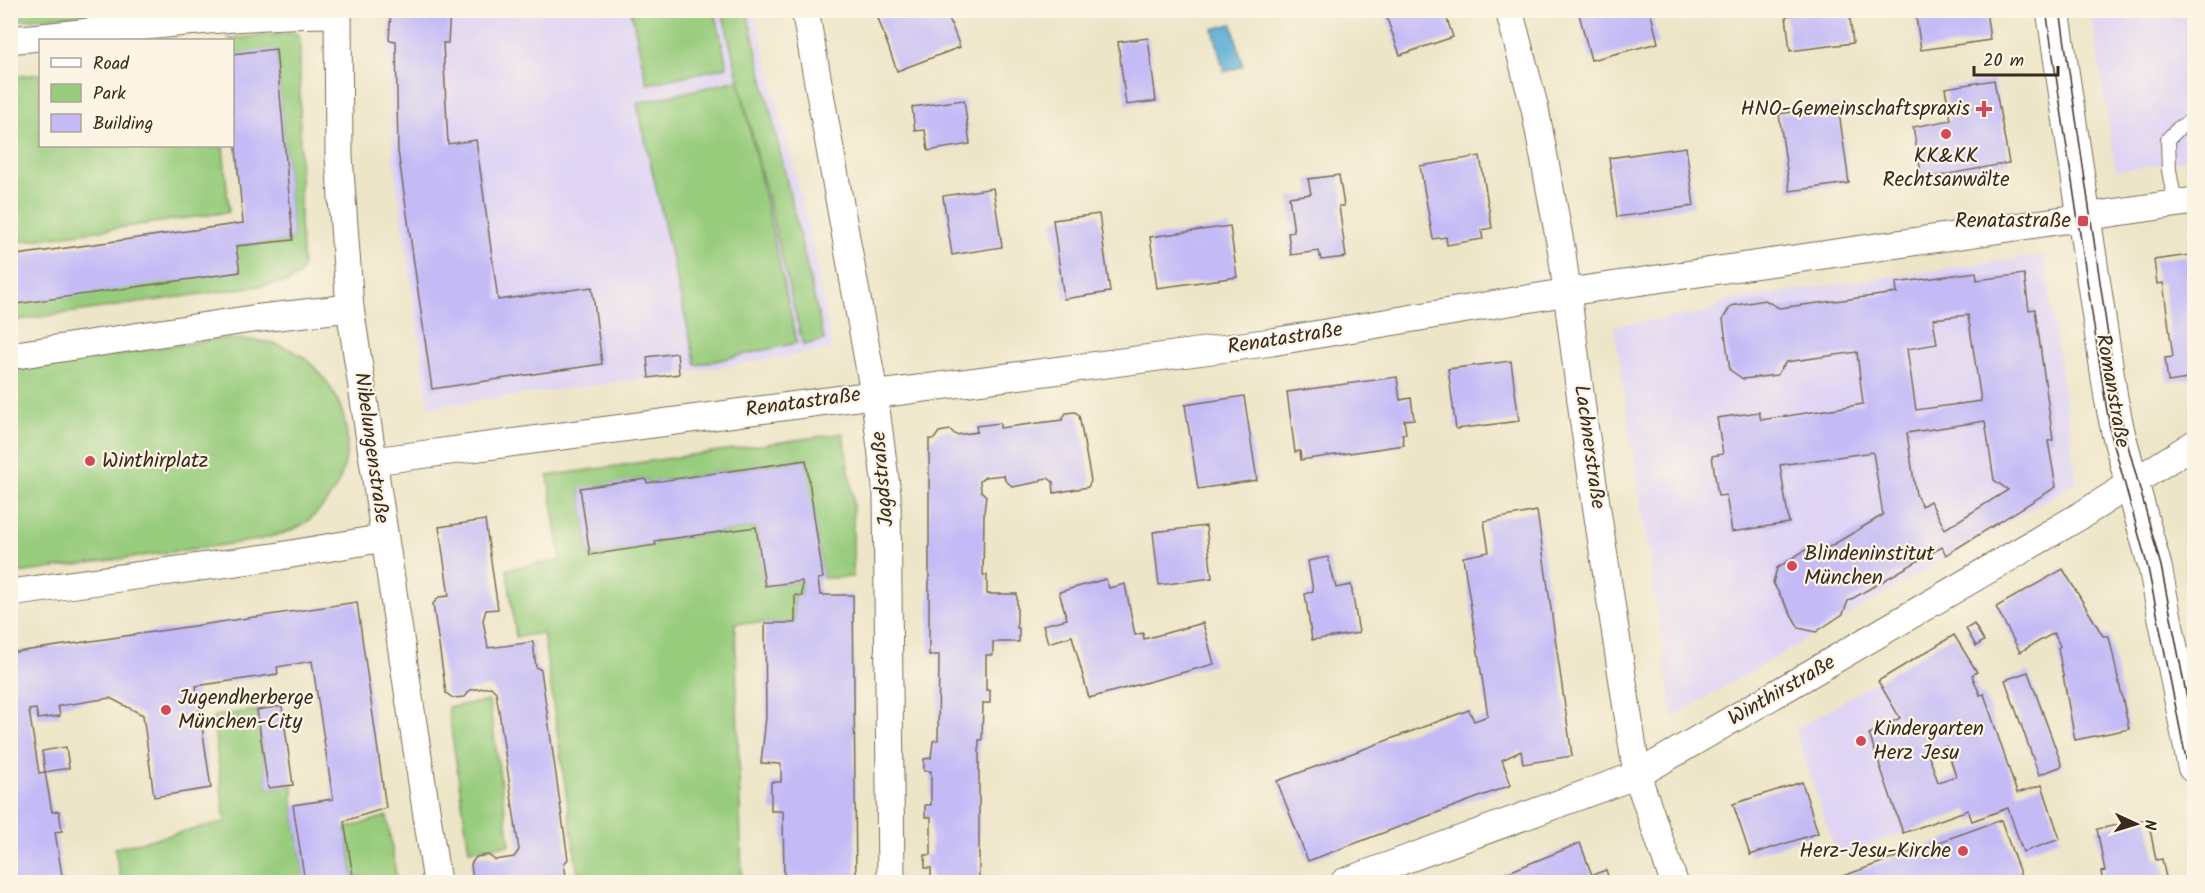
<svg xmlns="http://www.w3.org/2000/svg" width="2205" height="893" font-family="Kalam,sans-serif">
  <rect width="100%" height="100%" fill="#fcf5e5"/>
  <filter id="ink" filterUnits="userSpaceOnUse"><feTurbulence type="fractalNoise" baseFrequency=".0167" numOctaves="2"/><feDisplacementMap in="SourceGraphic" scale="12" xChannelSelector="R" yChannelSelector="G"/><feConvolveMatrix kernelMatrix="1 2 1 2 8 2 1 2 1" color-interpolation-filters="sRGB"/></filter>
  <filter id="wash" filterUnits="userSpaceOnUse"><feTurbulence type="fractalNoise" baseFrequency=".008" numOctaves="4" result="noise"/><feDisplacementMap in="SourceGraphic" scale="24" xChannelSelector="R" yChannelSelector="G"/><feGaussianBlur stdDeviation="1.35" result="paint"/><feColorMatrix in="noise" values="0 0 0 0 0 0 0 0 0 0 0 0 0 0 0 0 0 1.4 0 .05"/><feComposite in="paint" operator="in"/></filter>
  <g filter="url(#wash)">
    <rect width="100%" height="100%" fill="#ede5c7"/>
    <g fill="#dfd4f4">
      <polygon points="391,11 755,11 813,244 832,349 679,374 429,407 393,157 389,40"/>
      <polygon points="2091,11 2194,11 2194,159 2116,171"/>
      <polygon points="2044,255 2077,482 1673,717 1614,326 1704,313 1728,300"/>
      <polygon points="1954,635 1977,672 1913,711 1950,816 1837,856 1795,730"/>
    </g>
    <g fill="#98cc7d" stroke="#6a7b4e" stroke-width="1.5">
      <polygon points="31,10 123,10 123,11 11,21 11,12"/>
      <polygon points="631,11 715,11 727,67 647,84"/>
      <polygon points="722,11 747,11 824,340 803,345 739,81 797,343 696,365 637,103 739,80"/>
      <polygon points="294,33 299,35 300,38 300,223 303,266 299,275 288,282 11,321 10,305 236,246 293,240 276,50 233,54 232,40 227,39"/>
      <polygon points="40,74 40,146 223,146 229,212 11,243 11,77"/>
      <path d="M217,339C244,340 264,338 289,349C303,354 315,367 324,378C359,424 354,482 309,520C295,532 275,535 258,540L11,574V370Z"/>
      <polygon points="843,433 853,497 853,577 823,578 805,460 647,483 646,479 580,489 590,555 656,545 655,541 756,527 765,586 802,581 802,596 795,596 795,623 735,623 742,882 579,882 543,633 516,637 507,569 561,560 548,476"/>
      <polygon points="489,701 510,845 469,850 448,707"/>
      <polygon points="257,710 268,788 293,785 293,805 305,882 121,882 115,848 225,822 213,716"/>
      <polygon points="387,816 397,882 366,882 366,877 353,876 345,829"/>
    </g>
    <polygon fill="#5baed6" stroke="#4b6c7a" stroke-width="1.5" points="1232,24 1243,66 1224,72 1213,29"/>
    <g id="blocks">
      <g fill="#c4bbf6" fill-rule="evenodd">
        <polygon points="391,10 450,10 448,43 443,43 448,144 476,140 498,300 592,287 602,364 432,389 398,151 396,41 389,40"/>
        <polygon points="898,10 946,10 960,47 897,71 878,18"/>
        <polygon points="1384,10 1444,10 1453,37 1400,55"/>
        <polygon points="1578,10 1650,10 1658,43 1591,60"/>
        <polygon points="1830,10 1849,10 1853,43 1790,51 1786,16"/>
        <polygon points="1915,10 1986,10 1990,40 1921,50"/>
        <polygon points="1148,38 1156,101 1126,105 1118,42"/>
        <polygon points="276,49 293,240 236,246 240,272 10,305 10,256 243,223 232,106 232,54"/>
        <polygon points="1994,80 2009,163 1922,179 1913,127 1951,120 1945,88"/>
        <polygon points="964,100 970,144 928,151 925,130 915,131 912,107"/>
        <polygon points="1838,105 1849,183 1790,191 1779,114"/>
        <polygon points="1686,147 1694,206 1617,217 1609,158"/>
        <polygon points="1480,156 1492,228 1481,230 1483,239 1447,245 1446,237 1433,239 1420,166"/>
        <polygon points="1339,175 1344,206 1339,206 1346,257 1321,260 1319,251 1291,255 1288,233 1294,232 1289,197 1311,194 1308,179"/>
        <polygon points="993,188 1002,247 952,255 943,196"/>
        <polygon points="1099,214 1110,292 1064,299 1053,220"/>
        <polygon points="1230,226 1237,277 1157,288 1150,237"/>
        <polygon points="2190,255 2191,261 2194,261 2194,378 2168,382 2165,358 2173,357 2163,283 2157,284 2154,260"/>
        <path d="M1976,272L1977,280L2024,274L2029,310L2035,309L2053,440L2048,441L2056,487L1946,555L1942,547L1848,601L1843,614L1816,632L1799,628L1773,583L1777,568L1805,550L1821,552L1883,515L1873,452L1780,465L1789,523L1732,532L1726,495L1718,496L1712,456L1723,454L1717,418L1759,412L1761,420L1863,404L1857,352L1786,362L1777,375L1743,379L1730,370L1723,319L1731,306L1765,300L1779,308L1897,293L1896,283ZM1968,315L1981,401L1916,410L1907,349L1937,344L1933,319ZM1985,421L1994,480L2008,490L1945,529L1930,501L1922,506L1916,495L1907,433Z"/>
        <polygon points="677,353 679,374 649,378 647,357"/>
        <polygon points="1511,361 1519,421 1456,429 1448,369"/>
        <polygon points="1397,377 1400,400 1411,398 1414,419 1404,420 1406,434 1402,434 1404,445 1301,460 1300,451 1295,452 1287,392"/>
        <polygon points="1244,396 1257,480 1198,489 1185,405"/>
        <polygon points="1075,412 1079,415 1091,481 1088,487 1054,493 1053,482 1048,478 1042,479 1038,482 1013,487 1005,480 1004,475 985,477 980,481 981,491 986,496 984,513 983,575 987,575 987,594 1017,594 1017,628 1019,628 1019,642 993,642 993,655 986,655 986,690 990,690 990,703 983,703 982,740 979,740 979,882 931,882 931,868 925,868 925,855 931,855 931,817 925,817 925,805 931,805 931,771 924,771 924,759 931,758 933,741 938,740 939,655 929,655 929,439 934,439 939,432 950,430 956,435 977,432 976,426 1000,423 1000,428 1062,420 1066,413"/>
        <polygon points="806,460 823,578 818,579 820,595 853,595 856,882 812,882 812,876 784,879 783,811 771,811 771,782 781,782 781,764 761,763 766,717 765,623 795,623 795,595 802,596 802,581 765,586 756,527 655,541 656,545 590,555 580,488 646,479 647,483"/>
        <polygon points="1537,511 1572,756 1523,764 1521,751 1502,760 1511,785 1308,861 1277,781 1469,710 1474,721 1488,716 1463,557 1489,552 1484,521"/>
        <polygon points="485,520 498,609 486,610 483,620 488,648 533,642 536,667 541,670 568,859 564,864 567,882 473,882 471,864 476,857 488,855 495,860 514,857 519,850 499,711 496,692 491,687 470,690 465,697 453,698 446,693 433,604 439,597 449,596 439,527"/>
        <polygon points="1206,526 1212,578 1159,585 1153,532"/>
        <polygon points="1328,557 1336,588 1351,585 1359,633 1312,640 1305,594 1313,591 1308,561"/>
        <polygon points="2063,569 2103,636 2109,636 2129,729 2075,740 2058,648 2060,646 2054,633 2020,652 1996,607"/>
        <polygon points="1106,579 1109,588 1125,584 1135,635 1143,633 1144,639 1203,623 1214,664 1089,698 1072,636 1048,643 1043,625 1067,619 1059,592"/>
        <polygon points="357,602 386,808 344,821 353,876 366,877 366,882 305,882 293,805 333,799 312,661 277,667 278,674 196,686 211,788 154,797 143,715 110,698 58,706 60,716 38,719 36,709 29,710 39,773 45,772 42,751 66,747 69,768 45,772 52,812 59,811 62,831 55,832 63,882 10,882 10,653"/>
        <polygon points="1974,624 1984,641 1976,646 1966,629"/>
        <path d="M1954,635L1977,672L1972,675L1980,695L1984,694L2017,793L2042,785L2060,839L2023,852L2008,808L1972,821L1968,810L1903,833L1869,734L1900,718L1878,681ZM1946,746L1956,776L1938,782L1928,753Z"/>
        <polygon points="2028,672 2062,766 2039,775 2005,680"/>
        <polygon points="282,706 293,785 268,788 257,710"/>
        <polygon points="1802,782 1818,833 1750,855 1733,804"/>
        <polygon points="2148,819 2156,860 2162,859 2167,882 2103,882 2101,872 2105,871 2097,829"/>
        <polygon points="2001,820 2023,882 1826,882"/>
        <polygon points="1580,843 1592,875 1606,870 1610,882 1484,882"/>
      </g>
    </g>
  </g>
  <g filter="url(#ink)">
    <use href="#blocks" fill-opacity="0" stroke="#796b59" stroke-width="1.5"/>
    <g fill="none" stroke-linecap="round" stroke-linejoin="round">
      <g stroke="#796b59" stroke-width="16">
        <polyline id="lane" points="2175,204 2169,170 2168,139 2179,128 2194,119"/>
      </g>
      <g stroke="#796b59" stroke-width="29">
        <g id="street">
          <polyline points="338,10 339,157 350,308 437,882"/>
          <polyline points="805,10 874,393 887,494 891,882"/>
          <polyline points="1509,10 1535,109 1562,253 1584,424 1637,775 1674,882"/>
          <path d="M10,40C119,30 228,14 337,14"/>
          <polyline points="10,356 252,319 350,308"/>
          <polyline points="374,461 1272,342 1568,292 2194,201"/>
          <polyline points="10,593 280,556 384,538"/>
          <polyline points="1344,882 1637,775 2080,516 2194,444"/>
        </g>
      </g>
      <g stroke="#796b59" stroke-width="35">
        <polyline id="secondary" points="2053,10 2111,398 2118,432 2155,567 2194,766"/>
      </g>
      <use href="#lane" stroke="#fff" stroke-width="14"/>
      <use href="#street" stroke="#fff" stroke-width="27"/>
      <use href="#secondary" stroke="#fff" stroke-width="33"/>
      <g stroke="#3b2a1e" stroke-width="1.5">
        <polyline points="2046,10 2105,399 2111,434 2148,568 2194,799"/>
        <polyline points="2060,10 2117,397 2124,431 2161,566 2194,734"/>
      </g>
    </g>
  </g>
  <g fill="#d1495b" stroke="#fcf5e5" stroke-width="2">
    <path d="M1981 100h6v6h6v6h-6v6h-6v-6h-6v-6h6z"/>
    <circle cx="1946" cy="134" r="6"/>
    <rect x="2077" y="215" width="12" height="12" rx="3"/>
    <circle cx="90" cy="461" r="6"/>
    <circle cx="1792" cy="566" r="6"/>
    <circle cx="166" cy="710" r="6"/>
    <circle cx="1861" cy="741" r="6"/>
    <circle cx="1963" cy="851" r="6"/>
  </g>
  <g text-anchor="middle" dominant-baseline="central" stroke-width="4.5" stroke-linejoin="round" paint-order="stroke">
    <g font-size="21" fill="#3b2a1e" stroke="#fcf5e5" text-anchor="start">
      <text x="1970" y="109" text-anchor="end">HNO-Gemeinschaftspraxis</text>
      <text x="1946" y="156" text-anchor="middle">KK&amp;KK<tspan x="1946" dy="24">Rechtsanwälte</tspan></text>
      <text x="2071" y="221" text-anchor="end">Renatastraße</text>
      <text x="102" y="461">Winthirplatz</text>
      <text x="1804" y="554">Blindeninstitut<tspan x="1804" dy="24">München</tspan></text>
      <text x="178" y="698">Jugendherberge<tspan x="178" dy="24">München-City</tspan></text>
      <text x="1873" y="729">Kindergarten<tspan x="1873" dy="24">Herz Jesu</tspan></text>
      <text x="1951" y="851" text-anchor="end">Herz-Jesu-Kirche</text>
    </g>
    <g font-size="21" fill="#3b2a1e" stroke="#fcf5e5">
      <text transform="translate(1285 339) rotate(-9)">Renatastraße</text>
      <text transform="translate(2112 391) rotate(80)">Romanstraße</text>
      <text transform="translate(803 403) rotate(-8)">Renatastraße</text>
      <text transform="translate(1589 447) rotate(82)">Lachnerstraße</text>
      <text transform="translate(371 448) rotate(82)">Nibelungenstraße</text>
      <text transform="translate(883 479) rotate(-95)">Jagdstraße</text>
      <text transform="translate(1782 691) rotate(-30)">Winthirstraße</text>
    </g>
  </g>
  <rect width="2205" height="893" fill="none" stroke="#fcf5e5" stroke-width="36"/>
  <rect x="39" y="39" width="195" height="108" fill="#fcf5e5" stroke="#afa495" stroke-width="1.5"/>
  <rect x="51" y="58" width="30" height="9" fill="#ffffff" stroke="#afa495" stroke-width="1.5"/>
  <text x="93" y="69" font-size="18" fill="#3b2a1e">Road</text>
  <rect x="51" y="84" width="30" height="18" fill="#98cc7d" stroke="#afa495" stroke-width="1.5"/>
  <text x="93" y="99" font-size="18" fill="#3b2a1e">Park</text>
  <rect x="51" y="114" width="30" height="18" fill="#c4bbf6" stroke="#afa495" stroke-width="1.5"/>
  <text x="93" y="129" font-size="18" fill="#3b2a1e">Building</text>
  <g transform="translate(2136 824) rotate(94)" stroke="#fcf5e5" stroke-width="4.5" paint-order="stroke">
  <path d="M0-4.5L10 22L0 15L-10 22Z" fill="#3b2a1e"/>
  <text y="-9" font-size="16" font-weight="bold" text-anchor="middle" fill="#3b2a1e">N</text>
  </g>
  <path d="M1974 66v9h84v-9" fill="none" stroke="#3b2a1e" stroke-width="3"/>
  <text x="1983" y="66" font-size="18" fill="#3b2a1e" stroke="#fcf5e5" stroke-width="4.5" paint-order="stroke">20 m</text>
</svg>
